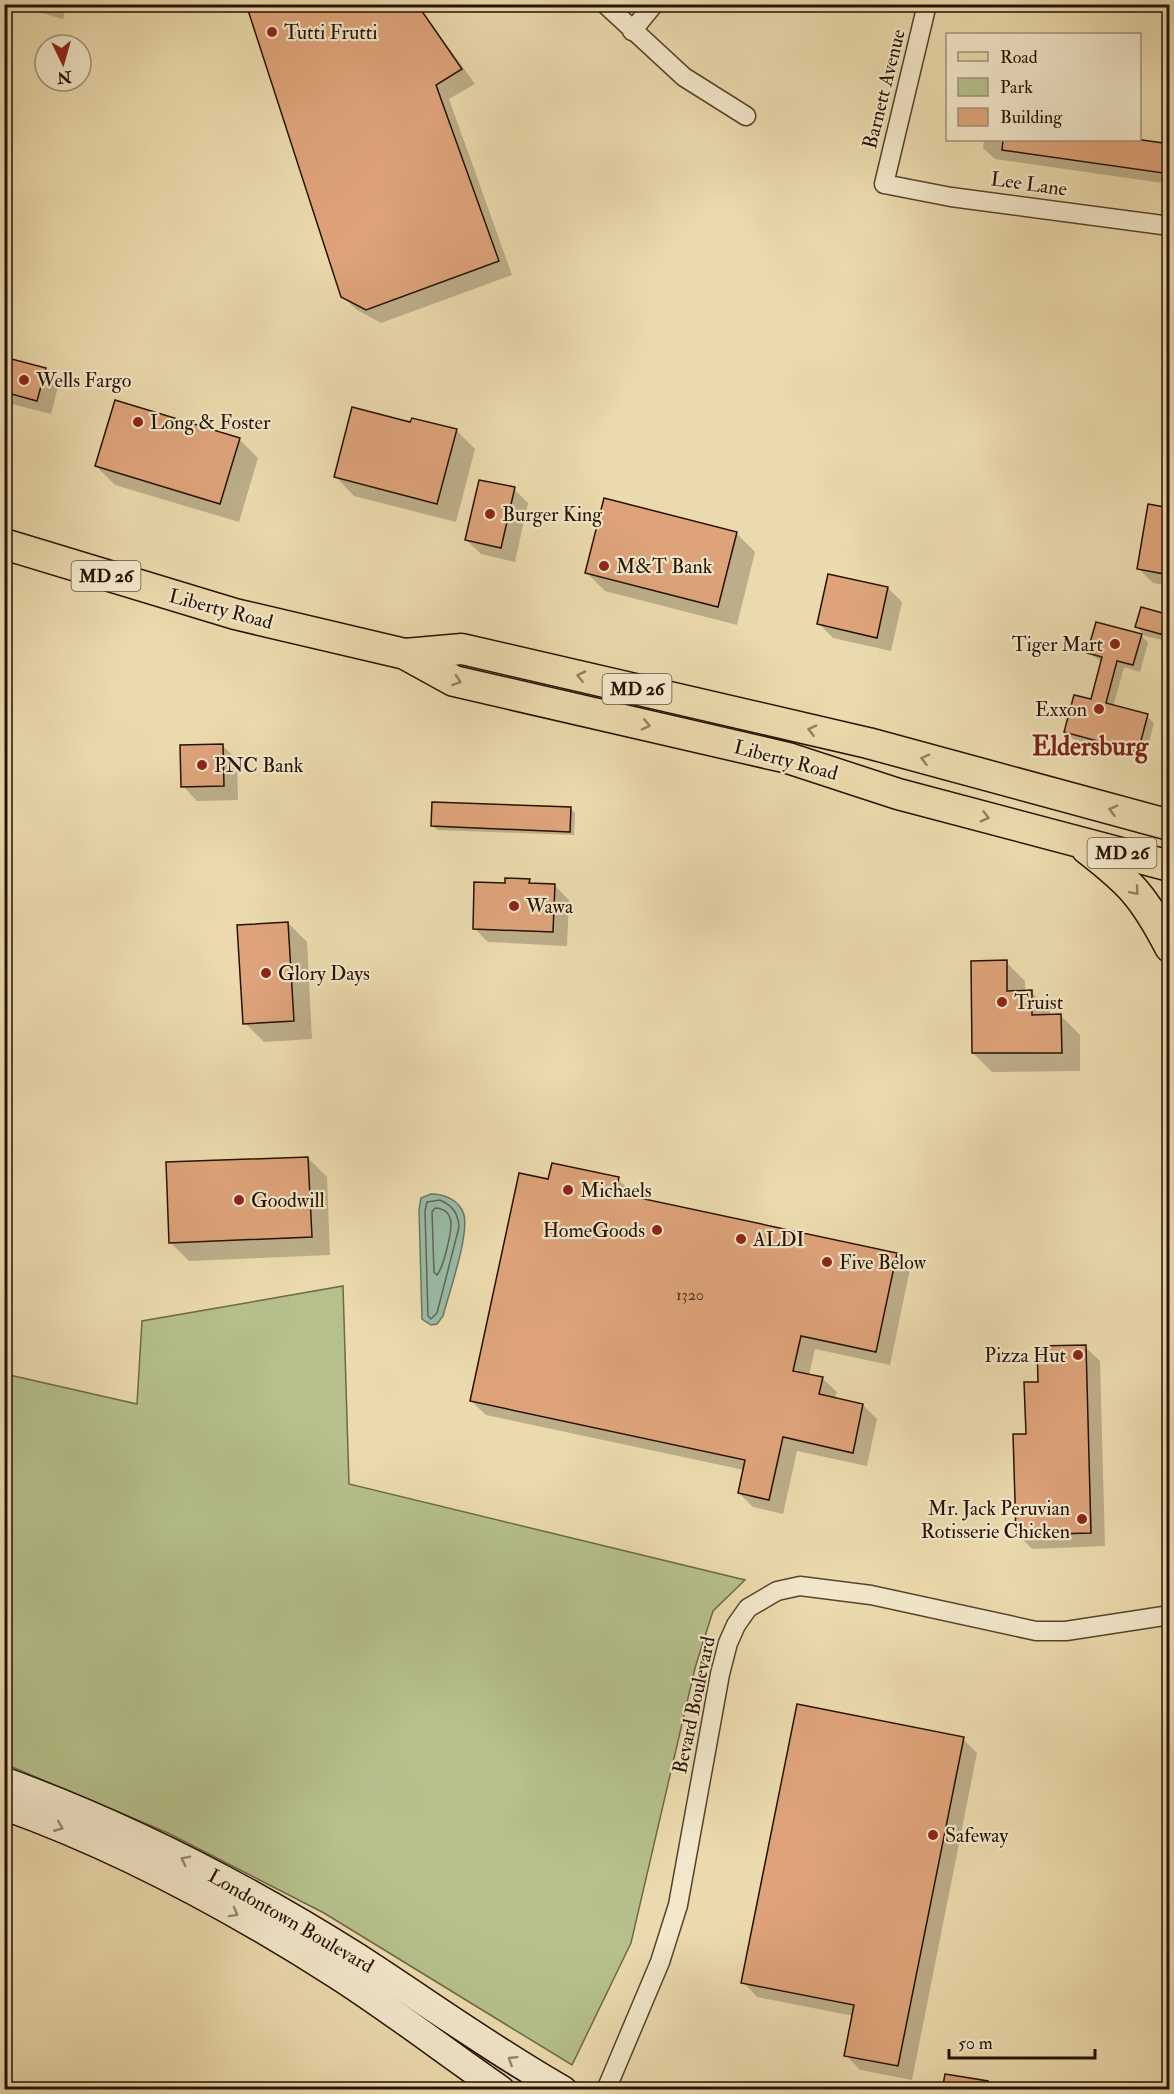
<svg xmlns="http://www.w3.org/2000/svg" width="1174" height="2094" font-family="'IM FELL Double Pica',serif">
  <rect width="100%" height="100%" fill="#ebdaad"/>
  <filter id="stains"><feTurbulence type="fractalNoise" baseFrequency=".00333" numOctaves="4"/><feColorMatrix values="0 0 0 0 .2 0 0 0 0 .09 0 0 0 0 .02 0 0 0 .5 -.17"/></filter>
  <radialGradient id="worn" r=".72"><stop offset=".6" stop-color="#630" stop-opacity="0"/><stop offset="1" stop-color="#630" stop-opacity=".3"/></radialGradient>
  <polygon fill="#b5c08b" stroke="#6e6946" stroke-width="1.5" points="343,1286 349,1484 745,1580 713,1611 695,1668 631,1943 572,2065 324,1913 168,1833 5,1764 5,1374 137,1404 142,1321"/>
  <path fill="#99bba6" stroke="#6b7764" stroke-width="1.5" d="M431,1194C444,1194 460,1200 464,1215C469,1236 449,1293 443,1316L437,1324L431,1325L422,1319L419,1210L421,1198Z"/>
  <g fill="#0003" fill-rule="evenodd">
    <polygon points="28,4 67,4 63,19 35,11"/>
    <polygon points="77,4 104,4 102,12"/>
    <polygon points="111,4 134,4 132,11"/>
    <polygon points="146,4 169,4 167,11"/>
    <polygon points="225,4 380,4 382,9 417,4 475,84 449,99 512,275 381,323 357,310 342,296 251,13"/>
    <polygon points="1170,29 1170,84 1164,78"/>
    <polygon points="984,140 1139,140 1170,146 1170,184 995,159 983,148"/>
    <polygon points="4,358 45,369 59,383 51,414 4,402"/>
    <polygon points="412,423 456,430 475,449 456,522 354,496 336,477"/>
    <polygon points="239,439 258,458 239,522 115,485 96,466"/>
    <polygon points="514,489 528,503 515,562 481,554 466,540"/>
    <polygon points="1170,509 1170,586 1153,583 1139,569"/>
    <polygon points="736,533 755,552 737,625 605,591 586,572"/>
    <polygon points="888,588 902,602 891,651 833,638 819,624"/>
    <polygon points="1169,616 1170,642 1145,636 1136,626"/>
    <polygon points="1141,635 1148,643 1140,672 1124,667 1113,707 1147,716 1154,723 1145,758 1073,739 1066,732 1092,701 1102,662 1089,653"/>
    <polygon points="4,649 10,654 4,671"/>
    <polygon points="223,746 237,760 238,800 197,801 183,786"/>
    <polygon points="570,808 575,813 574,835 437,830 433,826"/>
    <polygon points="529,880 533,885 555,886 569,900 567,946 488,942 474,928 506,884"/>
    <polygon points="288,923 307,942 312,1039 264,1042 245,1023"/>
    <polygon points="1006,962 1025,981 1025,992 1031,992 1050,1011 1050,1016 1061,1016 1080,1035 1080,1071 992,1072 973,1053"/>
    <polygon points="308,1158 327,1177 330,1255 189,1261 170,1242"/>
    <path d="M618,1179L632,1193L631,1198L896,1254L910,1269L890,1365L815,1349L809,1375L822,1378L837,1392L835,1399L863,1405L877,1419L867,1466L797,1451L783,1514L753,1507L739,1493L744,1470L486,1415L471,1401L549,1181ZM615,1187H618L616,1201Z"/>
    <polygon points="1085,1347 1100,1361 1105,1546 1032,1549 1017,1534 1027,1435 1040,1383"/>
    <polygon points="963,1739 977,1753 912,2080 860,2070 846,2055 854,2016 757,1997 743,1982"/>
    <polygon points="946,2075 1024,2090 943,2090"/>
  </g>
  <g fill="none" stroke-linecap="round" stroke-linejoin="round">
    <g stroke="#606653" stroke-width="1.5">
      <path d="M440,1200C453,1206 458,1213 459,1227L437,1313L431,1319L428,1316L425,1211L427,1202Z"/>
      <path d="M435,1208C441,1208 448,1211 450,1218C454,1227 443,1268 437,1275L434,1272L432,1212Z"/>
    </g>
  </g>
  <g fill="#dea37a" stroke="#261200" stroke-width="1.5">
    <polygon points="246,4 371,4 373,10 392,4 417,4 462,69 436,85 499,261 366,310 341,297"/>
    <polygon points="1003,140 1142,140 1170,144 1170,174 1002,150"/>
    <polygon points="4,357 46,368 37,401 4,392"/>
    <polygon points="115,400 240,438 220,504 95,466"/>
    <polygon points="352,407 410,422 412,418 457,429 437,504 334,477"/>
    <polygon points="479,480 515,487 501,548 465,540"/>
    <polygon points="604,498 737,532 718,607 585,573"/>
    <polygon points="1148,504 1170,508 1170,575 1137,569"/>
    <polygon points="828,574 888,587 877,638 817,624"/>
    <polygon points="1141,607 1170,615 1164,635 1135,627"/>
    <polygon points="1096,622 1142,634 1133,665 1117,661 1106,703 1148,714 1138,752 1064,732 1074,695 1091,699 1102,657 1087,653"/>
    <polygon points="223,744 224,786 181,787 180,745"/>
    <polygon points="432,802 571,807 570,832 431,826"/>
    <polygon points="505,878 530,879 529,883 555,884 553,932 473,929 474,882 505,883"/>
    <polygon points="288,922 294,1021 243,1024 237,925"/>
    <polygon points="1007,960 1007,991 1032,990 1032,1015 1061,1014 1062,1053 972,1053 971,961"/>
    <polygon points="308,1157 312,1237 169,1243 166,1162"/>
    <polygon points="552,1163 619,1177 616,1193 897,1253 876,1352 801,1336 793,1371 823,1377 819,1394 863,1404 853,1453 783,1437 769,1500 738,1493 745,1460 470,1401 519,1173 548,1179"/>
    <polygon points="1086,1345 1091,1533 1016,1535 1013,1434 1026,1434 1024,1382 1038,1382 1037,1346"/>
    <polygon points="797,1704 964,1737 898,2066 844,2056 854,2005 741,1983"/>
    <polygon points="945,2074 988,2081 987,2090 942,2090"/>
  </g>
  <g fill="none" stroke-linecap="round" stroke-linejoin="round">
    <g stroke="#57442b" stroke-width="21">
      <g id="street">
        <polyline points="605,4 684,77 746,116"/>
        <polyline points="927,4 884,184 951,197 1170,226"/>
        <polyline points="632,31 654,4"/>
        <polyline points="606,2090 660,1962 678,1905 720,1674 728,1643 736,1625 748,1608 777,1591 800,1586 871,1595 1036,1631 1066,1631 1170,1615"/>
      </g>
    </g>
    <g stroke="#261200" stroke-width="30">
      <g id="secondary">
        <path d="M4,1781C128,1826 246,1887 357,1957C425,2001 491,2049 563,2090"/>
        <path d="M4,1806C122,1848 232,1908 337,1975C393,2011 446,2052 501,2090"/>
      </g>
    </g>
    <g stroke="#261200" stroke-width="33">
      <g id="primary">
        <polyline points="4,544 235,614 405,654 454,681 788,758 898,794 1170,866"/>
        <polyline points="405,654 462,649 868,743 1170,825"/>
        <path d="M1087,849C1131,883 1144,897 1170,947"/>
      </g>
    </g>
    <use href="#street" stroke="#f2e7ca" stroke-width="18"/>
    <use href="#secondary" stroke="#f2e7ca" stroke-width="27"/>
    <use href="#primary" stroke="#ebdaad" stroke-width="30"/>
  </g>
  <defs><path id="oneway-chevron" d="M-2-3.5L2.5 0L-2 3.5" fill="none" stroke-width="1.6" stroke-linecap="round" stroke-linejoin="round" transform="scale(1.5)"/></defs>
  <g stroke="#92805f">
    <use href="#oneway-chevron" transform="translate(581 676) rotate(-167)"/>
    <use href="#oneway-chevron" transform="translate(457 681) rotate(19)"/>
    <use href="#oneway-chevron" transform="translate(646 725) rotate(13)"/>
    <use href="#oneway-chevron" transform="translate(812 730) rotate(-166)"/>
    <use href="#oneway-chevron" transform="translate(925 759) rotate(-165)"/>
    <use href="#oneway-chevron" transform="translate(1113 810) rotate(-165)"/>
    <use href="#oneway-chevron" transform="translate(985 817) rotate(15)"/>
    <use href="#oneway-chevron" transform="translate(1135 891) rotate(49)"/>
  </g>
  <g stroke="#96876f">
    <use href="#oneway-chevron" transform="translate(59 1827) rotate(22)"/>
    <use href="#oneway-chevron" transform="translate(185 1860) rotate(-154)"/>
    <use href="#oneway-chevron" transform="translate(234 1913) rotate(29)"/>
    <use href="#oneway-chevron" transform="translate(512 2060) rotate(-148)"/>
  </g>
  <g fill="#8f2418" stroke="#f2e7ca" stroke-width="2">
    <circle cx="272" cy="32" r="6"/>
    <circle cx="24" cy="380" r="6"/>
    <circle cx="138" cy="422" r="6"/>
    <circle cx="490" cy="514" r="6"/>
    <circle cx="604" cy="566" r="6"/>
    <circle cx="1115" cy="644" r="6"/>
    <circle cx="1099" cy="709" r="6"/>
    <circle cx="202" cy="765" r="6"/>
    <circle cx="514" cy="906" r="6"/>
    <circle cx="266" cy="973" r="6"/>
    <circle cx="1002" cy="1002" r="6"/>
    <circle cx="568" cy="1190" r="6"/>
    <circle cx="239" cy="1200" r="6"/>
    <circle cx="657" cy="1230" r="6"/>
    <circle cx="741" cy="1239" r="6"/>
    <circle cx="827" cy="1262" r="6"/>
    <circle cx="1078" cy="1355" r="6"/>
    <circle cx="1082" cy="1519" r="6"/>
    <circle cx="933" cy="1835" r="6"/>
  </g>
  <g text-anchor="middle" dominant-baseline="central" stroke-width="4.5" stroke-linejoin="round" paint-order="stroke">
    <g font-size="16" fill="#54361e">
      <text x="690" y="1295">1320</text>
    </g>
    <g fill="#f2e7ca" stroke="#63523d" stroke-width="1.5">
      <rect x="71.5" y="561" width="69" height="30" rx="4.5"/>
      <rect x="602.5" y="674" width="69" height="30" rx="4.5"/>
      <rect x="1087.5" y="838" width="69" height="30" rx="4.5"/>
    </g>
    <g font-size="18" font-weight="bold" fill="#261200">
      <text x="106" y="576">MD 26</text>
      <text x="637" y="689">MD 26</text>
      <text x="1122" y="853">MD 26</text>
    </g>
    <g font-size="20" fill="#261200" stroke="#f2e7ca" text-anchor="start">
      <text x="284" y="32">Tutti Frutti</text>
      <text x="36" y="380">Wells Fargo</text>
      <text x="150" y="422">Long &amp; Foster</text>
      <text x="502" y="514">Burger King</text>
      <text x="616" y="566">M&amp;T Bank</text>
      <text x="1103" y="644" text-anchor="end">Tiger Mart</text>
      <text x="1087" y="709" text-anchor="end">Exxon</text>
      <text x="214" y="765">PNC Bank</text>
      <text x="526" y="906">Wawa</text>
      <text x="278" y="973">Glory Days</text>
      <text x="1014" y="1002">Truist</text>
      <text x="580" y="1190">Michaels</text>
      <text x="251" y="1200">Goodwill</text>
      <text x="645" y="1230" text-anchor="end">HomeGoods</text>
      <text x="753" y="1239">ALDI</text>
      <text x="839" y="1262">Five Below</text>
      <text x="1066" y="1355" text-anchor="end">Pizza Hut</text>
      <text x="1070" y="1508" text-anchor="end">Mr. Jack Peruvian<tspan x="1070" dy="23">Rotisserie Chicken</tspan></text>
      <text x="945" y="1835">Safeway</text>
    </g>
    <g font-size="20" fill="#261200" stroke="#f2e7ca">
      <text transform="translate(884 89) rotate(-76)">Barnett Avenue</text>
      <text transform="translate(1029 184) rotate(8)">Lee Lane</text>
      <text transform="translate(221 609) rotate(15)">Liberty Road</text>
      <text transform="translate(786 760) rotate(15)">Liberty Road</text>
      <text transform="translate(694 1705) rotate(-78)">Bevard Boulevard</text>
      <text transform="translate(291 1921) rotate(30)">Londontown Boulevard</text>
    </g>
    <g font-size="26" font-weight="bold" fill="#7a1f14" stroke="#f2e7ca">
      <text x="1090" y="747">Eldersburg</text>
    </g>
  </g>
  <rect width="1174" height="2094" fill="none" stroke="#ebdaad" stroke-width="24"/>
  <rect x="6" y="6" width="1162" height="2082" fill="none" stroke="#261200" stroke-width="3"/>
  <rect x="12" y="12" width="1150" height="2070" fill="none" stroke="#261200" stroke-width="1.5"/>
  <rect x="946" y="33" width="195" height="108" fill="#f2e7ca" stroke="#a09279" stroke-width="1.5"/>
  <rect x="958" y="52" width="30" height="9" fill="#ebdaad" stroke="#a09279" stroke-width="1.5"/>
  <text x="1000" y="63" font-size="18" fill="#261200">Road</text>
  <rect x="958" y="78" width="30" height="18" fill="#b5c08b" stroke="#a09279" stroke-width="1.5"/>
  <text x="1000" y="93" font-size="18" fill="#261200">Park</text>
  <rect x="958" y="108" width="30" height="18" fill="#dea37a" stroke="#a09279" stroke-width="1.5"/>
  <text x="1000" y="123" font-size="18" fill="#261200">Building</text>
  <g transform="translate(63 63) rotate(175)"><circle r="28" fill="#f2e7ca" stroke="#a09279" stroke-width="1.5"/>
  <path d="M0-4.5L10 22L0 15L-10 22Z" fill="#8f2418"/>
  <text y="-9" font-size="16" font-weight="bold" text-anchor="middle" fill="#261200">N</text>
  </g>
  <path d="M949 2049v9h146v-9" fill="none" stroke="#261200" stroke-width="3"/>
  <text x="958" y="2049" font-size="18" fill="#261200" stroke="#f2e7ca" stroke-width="4.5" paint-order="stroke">50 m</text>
  <rect width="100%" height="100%" filter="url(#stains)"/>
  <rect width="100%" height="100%" fill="url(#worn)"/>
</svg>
